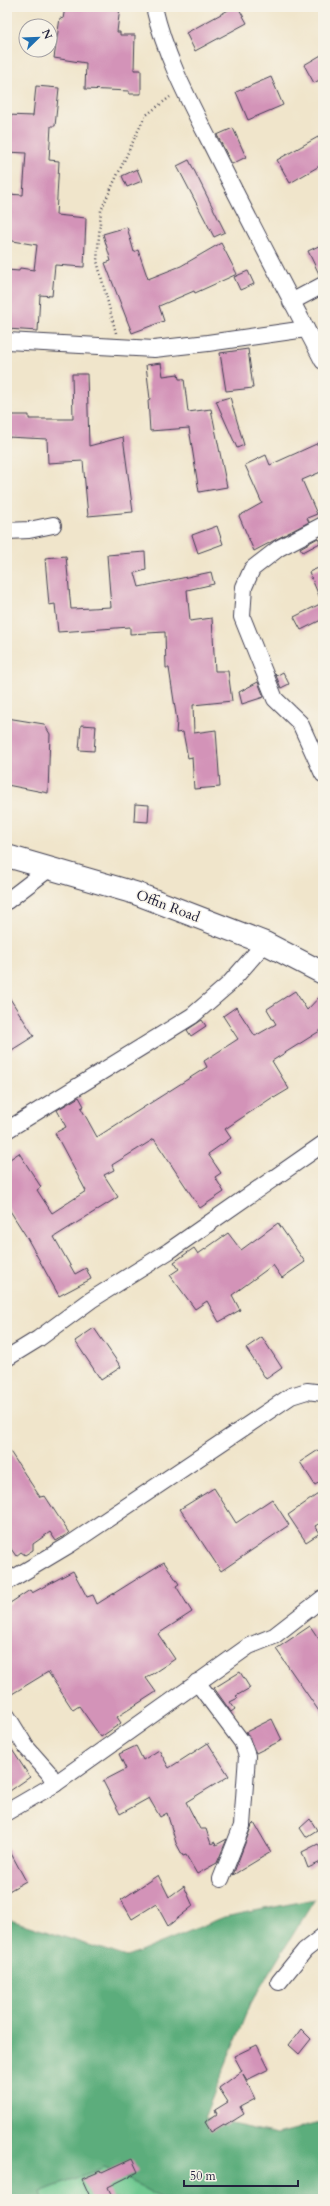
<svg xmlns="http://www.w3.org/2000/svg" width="330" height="2206" font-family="Cardo,serif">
  <rect width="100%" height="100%" fill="#f7f3e8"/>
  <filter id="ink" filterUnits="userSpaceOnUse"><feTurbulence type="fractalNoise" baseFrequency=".025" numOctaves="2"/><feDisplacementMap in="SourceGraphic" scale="8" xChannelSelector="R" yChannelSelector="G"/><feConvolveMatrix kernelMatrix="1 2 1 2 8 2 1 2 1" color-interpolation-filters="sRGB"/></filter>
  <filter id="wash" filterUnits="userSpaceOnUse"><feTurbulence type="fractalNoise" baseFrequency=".012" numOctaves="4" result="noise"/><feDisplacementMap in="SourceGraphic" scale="16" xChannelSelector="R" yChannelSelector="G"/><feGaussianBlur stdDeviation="0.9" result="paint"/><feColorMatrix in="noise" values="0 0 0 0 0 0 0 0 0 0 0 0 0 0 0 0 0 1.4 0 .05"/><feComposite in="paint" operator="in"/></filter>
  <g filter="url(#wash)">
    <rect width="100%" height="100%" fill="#f0e5cb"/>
    <polygon fill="#6fc991" stroke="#487666" points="105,2167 163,2199 42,2199 40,2192"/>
    <polygon fill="#5bad7b" stroke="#3e685b" points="315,1899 250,2004 204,2118 277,2134 323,2122 323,2199 163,2199 105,2167 40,2192 42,2199 7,2199 7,1919 127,1957 224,1917"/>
    <g id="blocks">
      <g fill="#d393b8">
        <polygon points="65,7 120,7 117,32 120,32 120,35 135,35 134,70 141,70 141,94 129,94 129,91 85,89 86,63 54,58 60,18 63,19"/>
        <polygon points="234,7 238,7 247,23 195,51 186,33"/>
        <polygon points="323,54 323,78 314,83 304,65"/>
        <polygon points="271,77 283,105 248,120 236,92"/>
        <polygon points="36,86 59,88 55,126 51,126 49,160 59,161 56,215 86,218 84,267 55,265 52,296 40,295 38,331 7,329 7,270 19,271 20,268 34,270 37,245 7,240 10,211 7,211 7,194 23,195 26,153 7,152 7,115 33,116"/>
        <polygon points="233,128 246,157 232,164 217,135"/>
        <polygon points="318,137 323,146 323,164 290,183 277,160"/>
        <polygon points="189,160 225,232 214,237 177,166"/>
        <polygon points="137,169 142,181 127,187 122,176"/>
        <polygon points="127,227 134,252 138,250 148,279 181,266 221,243 237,274 195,293 194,291 159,306 164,321 132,333 105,263 111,261 103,234"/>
        <polygon points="323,244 323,276 320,276 308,251"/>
        <polygon points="248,271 254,284 240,290 234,277"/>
        <polygon points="248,349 253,388 226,391 220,353"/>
        <polygon points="161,363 163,376 178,374 179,379 184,379 188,412 211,409 227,487 199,492 189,428 150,431 148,400 150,399 146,365"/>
        <polygon points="72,374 87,374 89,446 123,437 133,512 88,516 83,461 48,463 47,439 7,437 7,415 29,415 29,419 73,419"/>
        <polygon points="230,397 244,445 237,448 216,401"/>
        <polygon points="323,441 323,471 302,480 317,514 307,518 309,522 254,551 239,516 262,503 245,465 266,455 270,465"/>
        <polygon points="217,526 223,544 198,553 192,535"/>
        <polygon points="318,538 320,543 303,552 300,548"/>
        <polygon points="145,552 146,570 135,573 139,587 211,572 214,584 187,590 190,621 212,618 215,671 228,671 232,701 193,705 194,733 216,730 220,787 194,789 192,757 188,758 183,732 176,733 177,721 169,668 166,668 165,632 130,634 130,627 58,632 55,604 49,605 45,558 66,556 71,609 111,607 107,555"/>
        <polygon points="323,566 323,619 301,630 294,617 322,603 309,572"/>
        <polygon points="283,672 289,684 281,688 275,673 276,676"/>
        <polygon points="258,682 264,697 242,704 239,692"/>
        <polygon points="7,718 44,724 50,734 48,793 7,785"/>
        <polygon points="81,725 96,726 94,751 79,750"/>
        <polygon points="135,804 149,805 148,822 134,821"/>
        <polygon points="295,991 307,1010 323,993 323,1029 272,1061 289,1089 274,1098 273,1097 225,1129 231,1138 208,1154 221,1173 215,1177 224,1192 200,1208 154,1139 112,1165 114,1170 104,1175 118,1197 54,1237 75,1274 86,1268 91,1279 59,1296 26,1236 7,1206 7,1161 19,1153 41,1187 37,1190 52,1213 86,1191 55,1133 66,1127 57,1110 79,1097 84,1106 81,1108 97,1137 207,1067 204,1061 238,1039 223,1016 236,1007 255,1036 276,1024 267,1009"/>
        <polygon points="7,994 34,1036 7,1053"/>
        <polygon points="202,1020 206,1026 191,1036 187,1030"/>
        <polygon points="278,1223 305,1262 282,1278 273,1265 232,1295 240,1310 219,1322 207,1301 195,1309 170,1275 179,1269 174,1262 194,1248 198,1254 228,1233 241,1250"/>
        <polygon points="94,1328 121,1367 101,1380 75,1341"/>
        <polygon points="262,1337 282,1368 266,1379 246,1348"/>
        <polygon points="7,1447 40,1497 45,1496 69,1533 56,1541 50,1532 33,1544 33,1550 25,1555 21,1552 16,1556 7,1543"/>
        <polygon points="323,1447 323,1480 315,1485 300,1462"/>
        <polygon points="214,1488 236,1523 272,1499 289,1525 221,1571 180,1509"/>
        <polygon points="318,1494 323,1502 323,1521 315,1526 320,1533 306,1542 288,1515"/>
        <polygon points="164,1562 179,1584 176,1586 192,1612 158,1634 175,1659 146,1678 156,1692 117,1717 121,1723 101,1737 79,1706 73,1710 48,1672 7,1697 7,1605 30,1590 32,1593 73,1571 87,1597 93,1595 97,1604"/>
        <polygon points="310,1626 323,1645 323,1717 276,1649"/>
        <polygon points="240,1672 250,1688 236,1696 238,1698 230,1702 235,1709 231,1712 214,1688"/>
        <polygon points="272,1719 282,1740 256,1753 246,1732"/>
        <polygon points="7,1742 30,1777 7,1793"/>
        <polygon points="208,1743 229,1776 186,1802 200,1829 206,1829 211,1844 215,1842 216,1845 227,1839 217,1863 197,1874 186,1855 183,1856 176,1843 167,1813 160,1817 149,1798 120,1814 103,1781 126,1769 119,1754 136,1746 143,1760 159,1750 169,1768"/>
        <polygon points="310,1819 317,1830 306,1837 300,1828"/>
        <polygon points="254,1823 271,1852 233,1875 252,1825"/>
        <polygon points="318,1844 323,1854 323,1861 308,1868 302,1852"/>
        <polygon points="7,1846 26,1881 7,1892"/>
        <polygon points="158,1875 169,1897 184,1886 193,1906 168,1926 156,1904 132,1919 121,1900"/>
        <polygon points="301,2029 311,2039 299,2054 289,2045"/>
        <polygon points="257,2045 269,2069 247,2080 243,2074 255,2099 240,2107 244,2114 225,2126 224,2124 211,2132 205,2122 217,2114 215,2110 228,2102 219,2088 242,2071 234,2056"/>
        <polygon points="132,2159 138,2172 108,2187 113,2199 91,2199 82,2179 101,2171 102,2173"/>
      </g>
    </g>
  </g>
  <g filter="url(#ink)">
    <use href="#blocks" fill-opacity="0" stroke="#413f51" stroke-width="1"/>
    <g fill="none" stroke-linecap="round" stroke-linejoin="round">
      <g stroke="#413f51" stroke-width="18">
        <g id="street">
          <path d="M154,7C166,60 192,106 216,154C251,224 287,292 323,361"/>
          <polyline points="291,302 323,285"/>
          <polyline points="7,341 154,349 208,343 306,329"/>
          <polyline points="323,525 279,548 252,569 244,587 242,617 275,699 300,723 323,774"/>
          <polyline points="7,531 29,530 53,525"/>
          <polyline points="7,901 50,868"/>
          <polyline points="7,1130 192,1016 229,984 265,943"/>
          <polyline points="7,1358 38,1339 91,1300 169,1251 323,1144"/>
          <polyline points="7,1582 69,1545 291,1396 307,1391 323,1393"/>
          <polyline points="197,1682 242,1742 247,1756 242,1826 221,1879"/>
          <polyline points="7,1716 26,1747 49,1773 55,1784"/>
          <polyline points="7,1812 55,1784 249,1646 274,1636 323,1598"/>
          <polyline points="279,1982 305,1950 323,1936"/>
        </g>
      </g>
      <g stroke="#413f51" stroke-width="24">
        <polyline id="secondary" points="7,856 135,893 265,943 323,973"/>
      </g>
      <polyline stroke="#413f51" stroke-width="2.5" stroke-dasharray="1 3" stroke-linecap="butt" points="116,333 97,261 101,210 145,116 170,97"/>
      <use href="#street" stroke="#fff" stroke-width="16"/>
      <use href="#secondary" stroke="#fff" stroke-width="22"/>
    </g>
  </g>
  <g text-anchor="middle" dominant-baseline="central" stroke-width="3" stroke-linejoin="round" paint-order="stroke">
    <g font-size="14" fill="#22223b" stroke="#f7f3e8">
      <text transform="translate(168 906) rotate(21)">Offin Road</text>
    </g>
  </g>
  <rect width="330" height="2206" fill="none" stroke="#f7f3e8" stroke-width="24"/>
  <g transform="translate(38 38) rotate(67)"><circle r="19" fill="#f7f3e8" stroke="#a29fa3"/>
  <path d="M0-3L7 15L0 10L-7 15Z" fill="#1f6fb2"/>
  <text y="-6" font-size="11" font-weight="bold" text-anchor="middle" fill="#22223b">N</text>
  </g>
  <path d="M184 2180v6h114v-6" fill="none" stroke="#22223b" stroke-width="2"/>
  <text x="190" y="2180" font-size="12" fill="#22223b" stroke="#f7f3e8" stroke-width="3" paint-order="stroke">50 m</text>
</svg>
